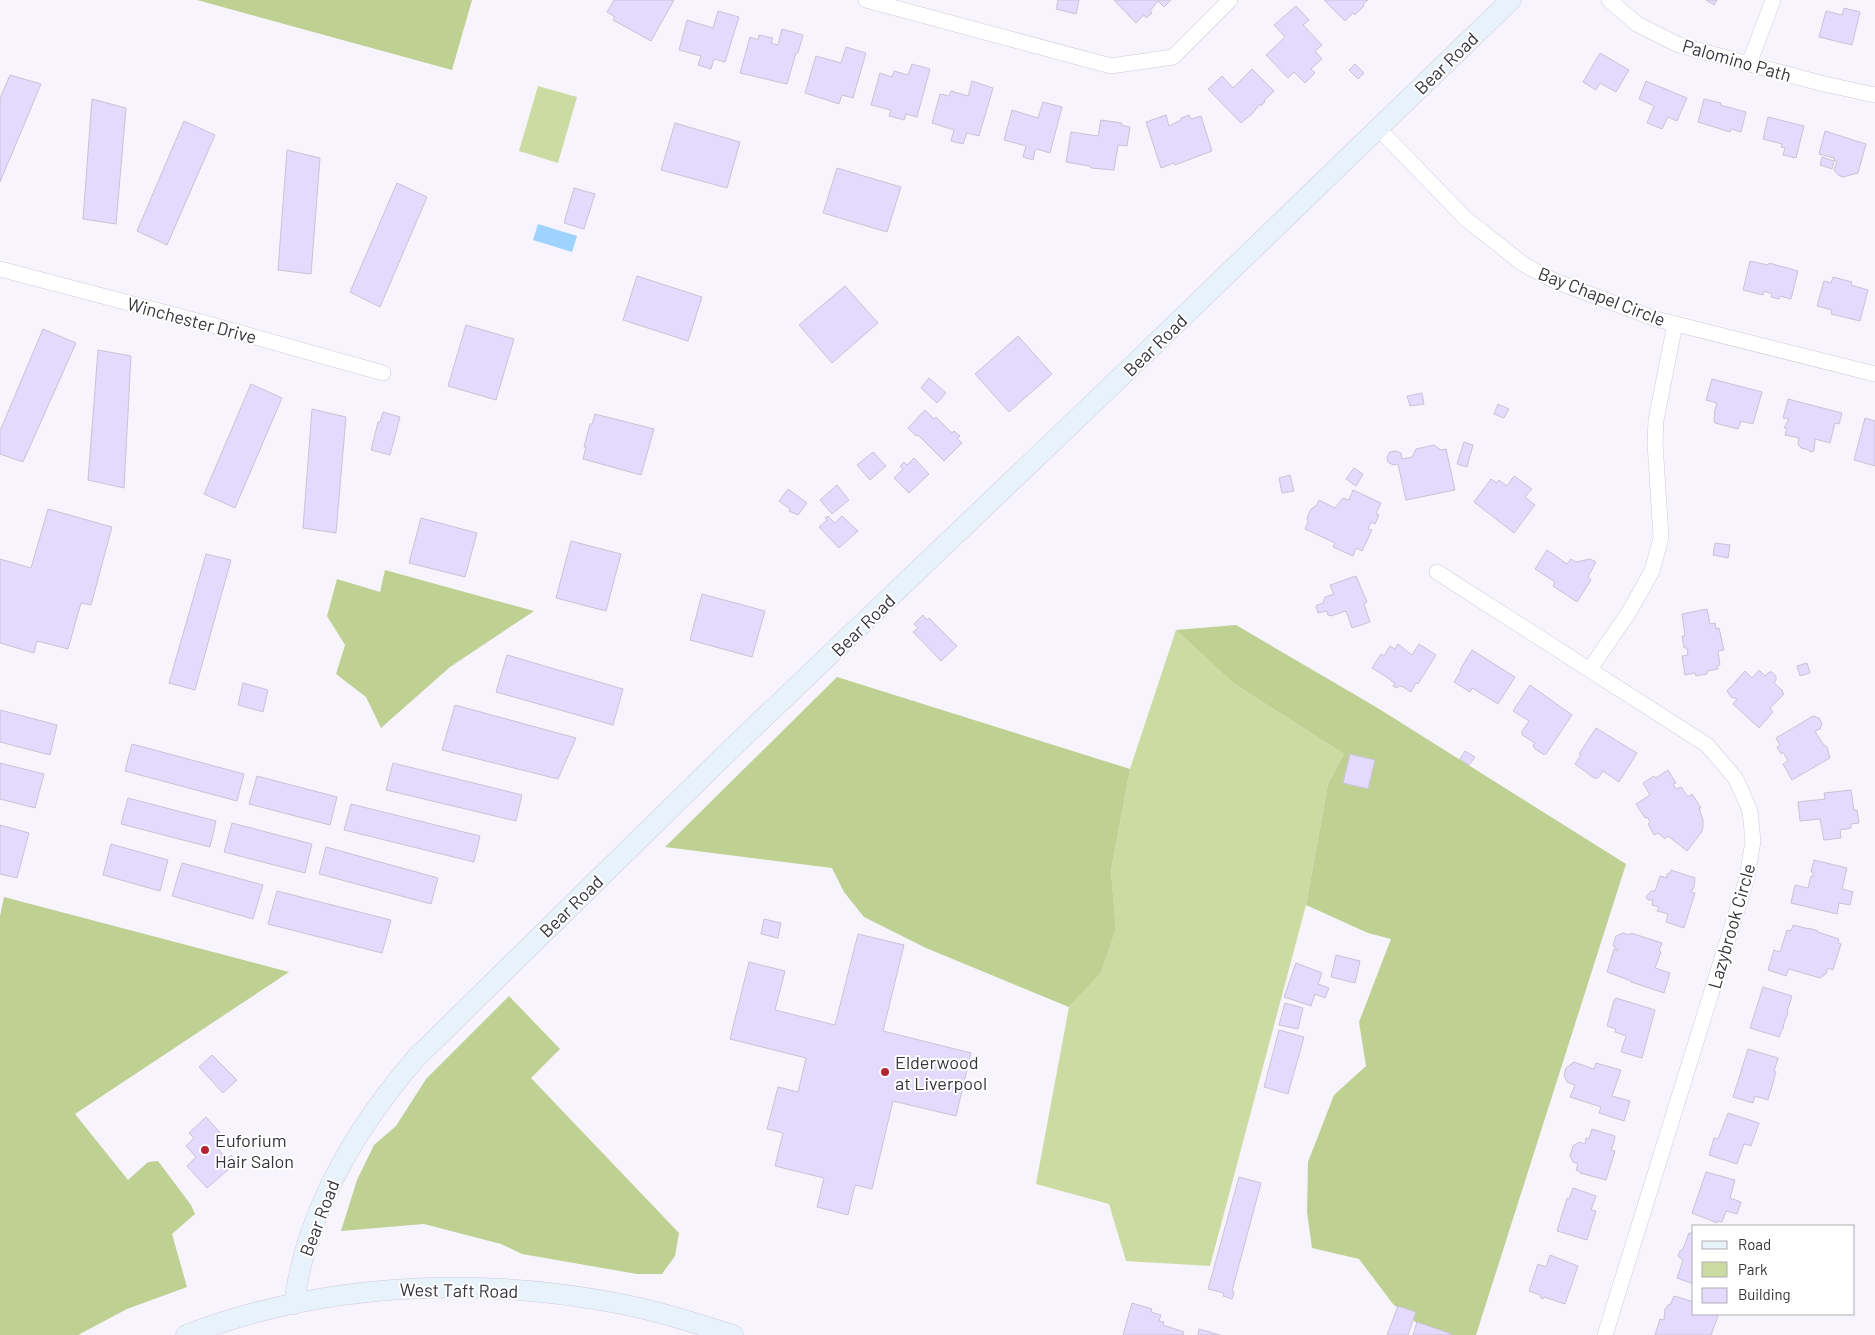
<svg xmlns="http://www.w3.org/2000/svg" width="1875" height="1335" font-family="Barlow,sans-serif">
  <rect width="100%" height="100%" fill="#f7f4fe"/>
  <g fill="#cbdba2">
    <polygon points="538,86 577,97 558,163 519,151"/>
    <polygon points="1176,630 1233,683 1344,754 1328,784 1306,905 1210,1266 1126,1261 1109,1204 1036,1184 1069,1007 1101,973 1116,929 1111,871 1130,769"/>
  </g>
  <g fill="#bfd093">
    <polygon points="197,0 472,0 452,70"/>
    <polygon points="385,570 534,611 450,667 381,728 366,697 336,674 345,645 327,616 337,579 380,592"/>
    <polygon points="1236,625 1376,707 1626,864 1476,1335 1432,1335 1393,1304 1359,1259 1312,1248 1307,1212 1308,1162 1334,1095 1366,1066 1359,1022 1391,939 1368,933 1306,905 1328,784 1344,754 1233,683 1176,630"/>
    <polygon points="837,677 1130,769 1111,871 1116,929 1101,973 1069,1007 926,948 864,917 844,892 832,868 665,847"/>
    <polygon points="4,897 289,972 75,1114 128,1180 148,1162 158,1161 191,1205 195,1214 172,1234 187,1287 127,1309 78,1335 0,1335 0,916"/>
    <polygon points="509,996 560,1049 531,1078 679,1233 675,1256 662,1274 637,1274 522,1254 501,1244 424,1224 341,1231 357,1180 374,1145 396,1126 426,1079"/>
  </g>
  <polygon fill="#9fd3ff" points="538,224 577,236 572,252 533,240"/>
  <g fill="#e4dafe" stroke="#c8c4d3">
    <polygon points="614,0 674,0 651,41 613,20 615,17 607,12"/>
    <polygon points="1058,0 1079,0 1076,14 1056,9"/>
    <polygon points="1114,0 1171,0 1164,7 1158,1 1150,11 1152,13 1146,18 1144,15 1136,23"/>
    <polygon points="1324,0 1368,0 1363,4 1364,6 1355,15 1353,13 1345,21"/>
    <polygon points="1706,0 1717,0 1714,5"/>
    <polygon points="1296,6 1309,20 1303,25 1322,45 1315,51 1322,59 1311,69 1315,73 1305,83 1294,72 1288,78 1266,55 1285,37 1274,25"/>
    <polygon points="1844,8 1860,12 1852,45 1819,37 1826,11 1842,15"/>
    <polygon points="718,11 739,17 725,62 714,59 711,69 698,65 701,56 679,50 687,20 713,28"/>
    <polygon points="782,29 803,35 798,53 796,53 787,84 740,73 750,37 758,40 759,35 773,38 771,43 778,45"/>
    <polygon points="846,47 866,53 853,98 842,95 839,104 805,93 816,56 841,63"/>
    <polygon points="1600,53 1629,70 1616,92 1600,83 1596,90 1583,82"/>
    <polygon points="912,64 930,69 917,117 906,114 904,120 889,116 891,110 871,105 880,73 892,77 894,71 908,75"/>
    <polygon points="1355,64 1364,73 1358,79 1349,70"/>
    <polygon points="1252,69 1274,91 1264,101 1265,102 1261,106 1260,104 1252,114 1241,123 1208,89 1222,76 1233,88"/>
    <polygon points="10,75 41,84 0,182 0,98"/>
    <polygon points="972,81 993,88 979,136 967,133 963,144 951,141 954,130 932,123 940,94 949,96 951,91 968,96"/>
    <polygon points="1646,81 1687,98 1677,121 1668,117 1662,129 1647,123 1654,106 1639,99"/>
    <polygon points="92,99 126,108 116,224 83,219"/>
    <polygon points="1704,99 1721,103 1720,105 1746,112 1741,132 1731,129 1730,132 1698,122"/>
    <polygon points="1043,102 1062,107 1050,153 1037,149 1035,150 1033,160 1023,157 1026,146 1004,140 1012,110 1038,118"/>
    <polygon points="1166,115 1169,126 1181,120 1181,118 1189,115 1191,119 1201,116 1212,151 1175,165 1174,163 1161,168 1146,122"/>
    <polygon points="1768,117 1804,126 1796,158 1783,155 1785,148 1781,147 1782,144 1763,139"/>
    <polygon points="1101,120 1122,123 1121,125 1130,127 1127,146 1118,145 1114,170 1091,168 1089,166 1066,162 1071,132 1098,136"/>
    <polygon points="184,121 215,135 167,245 137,231"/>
    <polygon points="675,123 740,142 727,188 661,170"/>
    <polygon points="1825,131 1866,144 1858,173 1843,177 1838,175 1834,170 1837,161 1834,160 1834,158 1819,154"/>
    <polygon points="287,150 320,158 311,274 278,270"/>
    <polygon points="1822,157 1834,161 1832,169 1820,165"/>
    <polygon points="837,168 901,187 887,232 823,213"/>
    <polygon points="397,183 427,197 380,307 350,292"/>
    <polygon points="574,188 595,194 584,229 564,223"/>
    <polygon points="1750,261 1768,265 1769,263 1798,271 1791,299 1780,296 1779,299 1771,297 1772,294 1764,291 1763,295 1743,290"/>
    <polygon points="637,276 702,297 688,341 623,320"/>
    <polygon points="1833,277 1852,282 1851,285 1868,290 1860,321 1831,314 1832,310 1817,306 1824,281 1831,283"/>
    <polygon points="845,286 878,323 832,363 799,325"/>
    <polygon points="466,325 514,339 496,400 448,386"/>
    <polygon points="43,329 76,343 23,462 0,454 0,431"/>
    <polygon points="1018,336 1052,374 1009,412 975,374"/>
    <polygon points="98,350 131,356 124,488 88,480"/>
    <polygon points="929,378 946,393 937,403 921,388"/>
    <polygon points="1712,379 1762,392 1753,424 1741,421 1738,429 1715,423 1714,420 1715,413 1714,413 1717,403 1706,400"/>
    <polygon points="251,384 282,398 235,508 204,494"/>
    <polygon points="1422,393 1424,404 1410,406 1407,396"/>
    <polygon points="1788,399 1842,413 1839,424 1835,423 1830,443 1815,439 1814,451 1810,452 1809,450 1801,448 1798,444 1799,438 1785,435 1787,428 1784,428 1789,419 1783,418"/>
    <polygon points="1498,404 1509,409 1504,418 1494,414"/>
    <polygon points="312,409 346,417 336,533 303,528"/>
    <polygon points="925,410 934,419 936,417 952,433 954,431 960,436 957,438 962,443 944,461 918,435 916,436 908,428"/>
    <polygon points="383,412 400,417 390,455 371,450 378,422 380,422"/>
    <polygon points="595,414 654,429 641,475 583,459 586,447 584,447 590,424 592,424"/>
    <polygon points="1865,418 1875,421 1875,466 1854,460"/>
    <polygon points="1464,442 1473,445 1467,467 1457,464"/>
    <polygon points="1434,445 1441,450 1446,449 1455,490 1406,500 1398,464 1393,465 1388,462 1387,457 1390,452 1396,451 1401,453 1402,459 1412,457 1416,449"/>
    <polygon points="873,452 886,466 870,480 857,465"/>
    <polygon points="914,458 929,474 909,493 894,478 903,469 900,466 904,462 907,465"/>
    <polygon points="1354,468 1363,474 1356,486 1346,479"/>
    <polygon points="1290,475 1294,491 1282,493 1279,478"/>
    <polygon points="1514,476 1532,489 1525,497 1535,505 1514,533 1474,502 1491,479 1497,483 1499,480 1507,486"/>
    <polygon points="837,485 849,500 832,514 820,500"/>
    <polygon points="788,489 807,503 798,515 789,511 790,509 779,501"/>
    <polygon points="1353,490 1381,503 1376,514 1379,515 1375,524 1371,522 1368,529 1372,530 1362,551 1356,548 1353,556 1333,547 1335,543 1305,529 1308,522 1307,518 1311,509 1316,506 1319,500 1335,508 1343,498 1349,500"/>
    <polygon points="48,509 112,527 91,605 81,603 68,649 37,641 34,653 0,643 0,559 31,568"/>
    <polygon points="828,516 835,523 842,516 858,531 839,548 819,527 827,520 825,518"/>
    <polygon points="421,518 477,533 465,577 409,563"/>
    <polygon points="571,541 621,554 606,611 556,598"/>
    <polygon points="1715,543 1730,545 1728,558 1713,555"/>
    <polygon points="1547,550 1567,564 1571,559 1576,562 1590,559 1596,562 1588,577 1591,580 1577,602 1553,586 1555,582 1535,569"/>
    <polygon points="206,554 231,560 195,690 169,683"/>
    <polygon points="1356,576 1367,602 1364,604 1370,622 1352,628 1346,611 1331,616 1328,615 1327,611 1318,613 1316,607 1317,605 1323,603 1325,597 1334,594 1330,585"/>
    <polygon points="702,594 765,611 752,657 690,640"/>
    <polygon points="1707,609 1710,624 1715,623 1716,629 1719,628 1724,650 1718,651 1720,665 1717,666 1718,669 1707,671 1707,674 1696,676 1695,673 1685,675 1682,656 1688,655 1687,648 1684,648 1682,636 1685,636 1682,614"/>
    <polygon points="923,615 927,620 929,618 957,646 941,661 913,632 918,628 914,624"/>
    <polygon points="1398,644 1412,655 1419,644 1436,655 1418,684 1416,683 1411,692 1403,687 1399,686 1397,688 1393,686 1395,683 1391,681 1391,680 1372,668 1381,654 1384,656 1390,646 1395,649"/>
    <polygon points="1472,650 1515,677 1498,704 1472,688 1470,692 1454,682 1461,671 1460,670"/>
    <polygon points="507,655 623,689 613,725 496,692"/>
    <polygon points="1807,663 1810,673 1800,676 1797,666"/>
    <polygon points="1759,670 1765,676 1769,672 1772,672 1776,676 1776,680 1774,683 1783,691 1782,693 1784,694 1770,708 1773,712 1759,728 1733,704 1737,699 1731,697 1727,691 1745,671 1752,678"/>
    <polygon points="243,683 268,690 263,712 238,705"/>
    <polygon points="1530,685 1572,715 1546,754 1543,754 1535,749 1533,745 1535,743 1522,735 1522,731 1529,721 1513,711"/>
    <polygon points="455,705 576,738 558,779 442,750"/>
    <polygon points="0,710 57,725 50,755 0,742"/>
    <polygon points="1813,716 1819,718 1822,723 1820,729 1815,731 1823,744 1827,747 1830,758 1792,780 1783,764 1788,761 1783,752 1781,754 1777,747 1780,745 1776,738"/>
    <polygon points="1596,728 1637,753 1619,782 1603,771 1598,778 1594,778 1575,764 1581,755 1579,754"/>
    <polygon points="132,744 244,774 237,801 125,771"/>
    <polygon points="1465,751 1475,757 1469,765 1460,759"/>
    <polygon points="1350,754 1375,760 1368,789 1343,783"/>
    <polygon points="0,763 44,774 35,808 0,799"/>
    <polygon points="393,763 522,795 516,821 386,790"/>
    <polygon points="1668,770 1676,783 1673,784 1676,789 1681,787 1688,797 1692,794 1701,808 1699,808 1703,820 1703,827 1701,833 1687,851 1668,836 1665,839 1658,833 1654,835 1648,824 1650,822 1647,817 1645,818 1636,804 1650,795 1643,783 1654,776 1656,778"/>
    <polygon points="257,776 337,797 330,825 249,804"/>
    <polygon points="1851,790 1854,810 1857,810 1859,823 1851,824 1851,828 1840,830 1841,838 1824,840 1820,819 1800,821 1798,802 1825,799 1824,793"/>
    <polygon points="128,798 216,821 210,847 121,824"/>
    <polygon points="351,804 480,836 474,862 344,830"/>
    <polygon points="232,823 312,844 305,873 224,852"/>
    <polygon points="0,825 29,833 17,878 0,874"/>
    <polygon points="111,844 168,860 160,891 103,875"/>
    <polygon points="326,847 438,878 431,904 319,874"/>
    <polygon points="1814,860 1847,868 1842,889 1853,892 1850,905 1839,903 1837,914 1791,903 1795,885 1808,888 1811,876 1813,877 1813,872 1811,872"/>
    <polygon points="182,863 263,885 253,919 172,896"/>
    <polygon points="1671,870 1695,878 1694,887 1691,892 1695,893 1684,928 1666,922 1668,914 1657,911 1659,907 1652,905 1653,900 1648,900 1646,897 1651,891 1655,891 1660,876 1667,878 1667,874 1670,873"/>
    <polygon points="277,891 391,920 382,953 268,924"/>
    <polygon points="764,919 781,923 778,938 761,934"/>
    <polygon points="1793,925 1809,929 1809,928 1818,931 1818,932 1839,939 1838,943 1841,944 1833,970 1828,968 1826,974 1820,978 1789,969 1786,976 1768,970 1774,950 1780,952 1787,930 1791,931"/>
    <polygon points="1623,933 1630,935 1631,933 1662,943 1659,951 1661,952 1655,968 1670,973 1664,993 1631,982 1631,981 1607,972 1614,949 1618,951 1618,949 1615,948 1613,945 1616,936"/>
    <polygon points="858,934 904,945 883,1031 971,1053 956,1116 893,1101 872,1189 855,1185 848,1215 817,1207 824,1178 775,1166 783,1133 767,1129 778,1087 798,1092 806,1058 730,1039 749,962 785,971 775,1010 835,1025"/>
    <polygon points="1336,955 1360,961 1355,983 1331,977"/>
    <polygon points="1296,963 1322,973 1318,984 1329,988 1325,998 1315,994 1311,1006 1284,997"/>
    <polygon points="1763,987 1792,996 1787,1012 1788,1013 1783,1026 1784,1026 1779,1037 1750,1028"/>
    <polygon points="1616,998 1655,1010 1642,1058 1621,1052 1626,1036 1615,1032 1616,1029 1607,1026 1614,1000"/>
    <polygon points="1285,1003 1303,1008 1298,1029 1279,1025"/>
    <polygon points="1279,1030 1304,1037 1288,1094 1264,1087"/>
    <polygon points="1748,1049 1778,1058 1774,1071 1776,1072 1768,1100 1755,1096 1753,1103 1733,1097"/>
    <polygon points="212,1055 237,1080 223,1093 199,1067"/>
    <polygon points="1574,1062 1594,1069 1596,1063 1621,1070 1612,1096 1630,1101 1624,1121 1599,1113 1601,1107 1570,1097 1575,1085 1567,1082 1564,1075 1566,1068"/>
    <polygon points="1728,1113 1759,1123 1751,1146 1744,1144 1737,1164 1709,1155 1714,1138 1718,1139"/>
    <polygon points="206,1117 223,1136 214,1144 227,1159 231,1155 237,1162 207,1188 187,1166 196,1157 186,1146 194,1138 189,1133"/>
    <polygon points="1592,1129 1615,1136 1614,1142 1611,1150 1615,1151 1606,1180 1580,1173 1580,1172 1576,1170 1578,1164 1573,1162 1570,1156 1573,1146 1579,1142 1585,1144 1586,1138 1589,1139"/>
    <polygon points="1706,1172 1735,1180 1730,1198 1741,1202 1737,1214 1726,1211 1722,1222 1717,1221 1717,1223 1692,1213"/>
    <polygon points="1239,1177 1261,1183 1232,1291 1234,1292 1232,1299 1223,1296 1224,1293 1208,1289"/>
    <polygon points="1573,1188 1596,1196 1591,1210 1596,1211 1587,1240 1557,1231 1567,1198 1569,1199"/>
    <polygon points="1689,1233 1694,1233 1694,1284 1677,1278 1683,1260 1678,1256 1680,1251 1683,1249"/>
    <polygon points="1550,1255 1578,1266 1565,1304 1544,1297 1543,1299 1540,1297 1540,1295 1529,1291 1538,1264 1546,1267"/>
    <polygon points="1674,1296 1694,1302 1694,1314 1717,1314 1718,1316 1711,1335 1655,1335 1660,1319 1664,1320 1665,1309 1669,1304 1670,1305"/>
    <polygon points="1132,1303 1152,1309 1151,1312 1161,1315 1159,1321 1164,1322 1163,1325 1184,1332 1183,1335 1123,1335"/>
    <polygon points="1398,1306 1416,1312 1408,1335 1387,1335"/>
    <polygon points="1417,1322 1452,1334 1452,1335 1413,1335"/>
    <polygon points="1199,1329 1220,1335 1198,1335"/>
  </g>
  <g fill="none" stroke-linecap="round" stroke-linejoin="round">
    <g stroke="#cfcada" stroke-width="16">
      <g id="street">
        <polyline points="866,0 1111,66 1173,57 1230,0"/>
        <polyline points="1609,0 1637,24 1679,45 1824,84 1875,95"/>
        <polyline points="1749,64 1773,0"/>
        <polyline points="1378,128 1466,219 1523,264 1555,281 1656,319 1875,374"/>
        <polyline points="0,269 205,323 383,373"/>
        <polyline points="1437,572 1707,745 1736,779 1750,811 1753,841 1747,878 1605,1335"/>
        <polyline points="1590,669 1629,612 1652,571 1661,538 1655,443 1656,420 1675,324"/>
      </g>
    </g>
    <g stroke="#cfcada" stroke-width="21">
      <g id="secondary">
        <path d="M294,1304C306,1211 355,1129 416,1058L730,750L1129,369L1511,0"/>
        <path d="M186,1335C322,1283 474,1276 616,1303C655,1310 695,1323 733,1335"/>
      </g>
    </g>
    <use href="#street" stroke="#fff" stroke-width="15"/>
    <use href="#secondary" stroke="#e8f2fb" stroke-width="20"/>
  </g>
  <g fill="#b62433" stroke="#fff" stroke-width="2">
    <circle cx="885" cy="1072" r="5"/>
    <circle cx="205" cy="1150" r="5"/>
  </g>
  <g text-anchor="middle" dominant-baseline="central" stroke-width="4" stroke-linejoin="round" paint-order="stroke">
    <g font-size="18" fill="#37353b" stroke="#fff">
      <text transform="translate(1737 60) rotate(16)">Palomino Path</text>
      <text transform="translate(1446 63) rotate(-44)">Bear Road</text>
      <text transform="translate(1602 296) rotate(21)">Bay Chapel Circle</text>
      <text transform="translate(192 320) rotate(15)">Winchester Drive</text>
      <text transform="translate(1155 345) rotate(-44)">Bear Road</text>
      <text transform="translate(863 625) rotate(-44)">Bear Road</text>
      <text transform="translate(571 906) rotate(-44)">Bear Road</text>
      <text transform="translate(1731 926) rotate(-74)">Lazybrook Circle</text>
      <text transform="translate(319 1218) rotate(-69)">Bear Road</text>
      <text transform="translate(459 1290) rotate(1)">West Taft Road</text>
    </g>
    <g font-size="18" fill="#37353b" stroke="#fff" text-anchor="start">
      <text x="895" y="1062">Elderwood<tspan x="895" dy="21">at Liverpool</tspan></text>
      <text x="215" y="1140">Euforium<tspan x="215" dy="21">Hair Salon</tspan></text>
    </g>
  </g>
  <rect x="1692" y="1225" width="162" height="90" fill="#ffffff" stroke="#afaeb1"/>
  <rect x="1702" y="1241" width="25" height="8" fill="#e8f2fb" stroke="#afaeb1"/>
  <text x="1738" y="1250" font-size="15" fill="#37353b">Road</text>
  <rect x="1702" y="1262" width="25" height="15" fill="#cbdba2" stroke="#afaeb1"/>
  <text x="1738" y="1275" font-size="15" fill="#37353b">Park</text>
  <rect x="1702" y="1288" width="25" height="15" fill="#e4dafe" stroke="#afaeb1"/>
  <text x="1738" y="1300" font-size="15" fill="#37353b">Building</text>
</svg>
